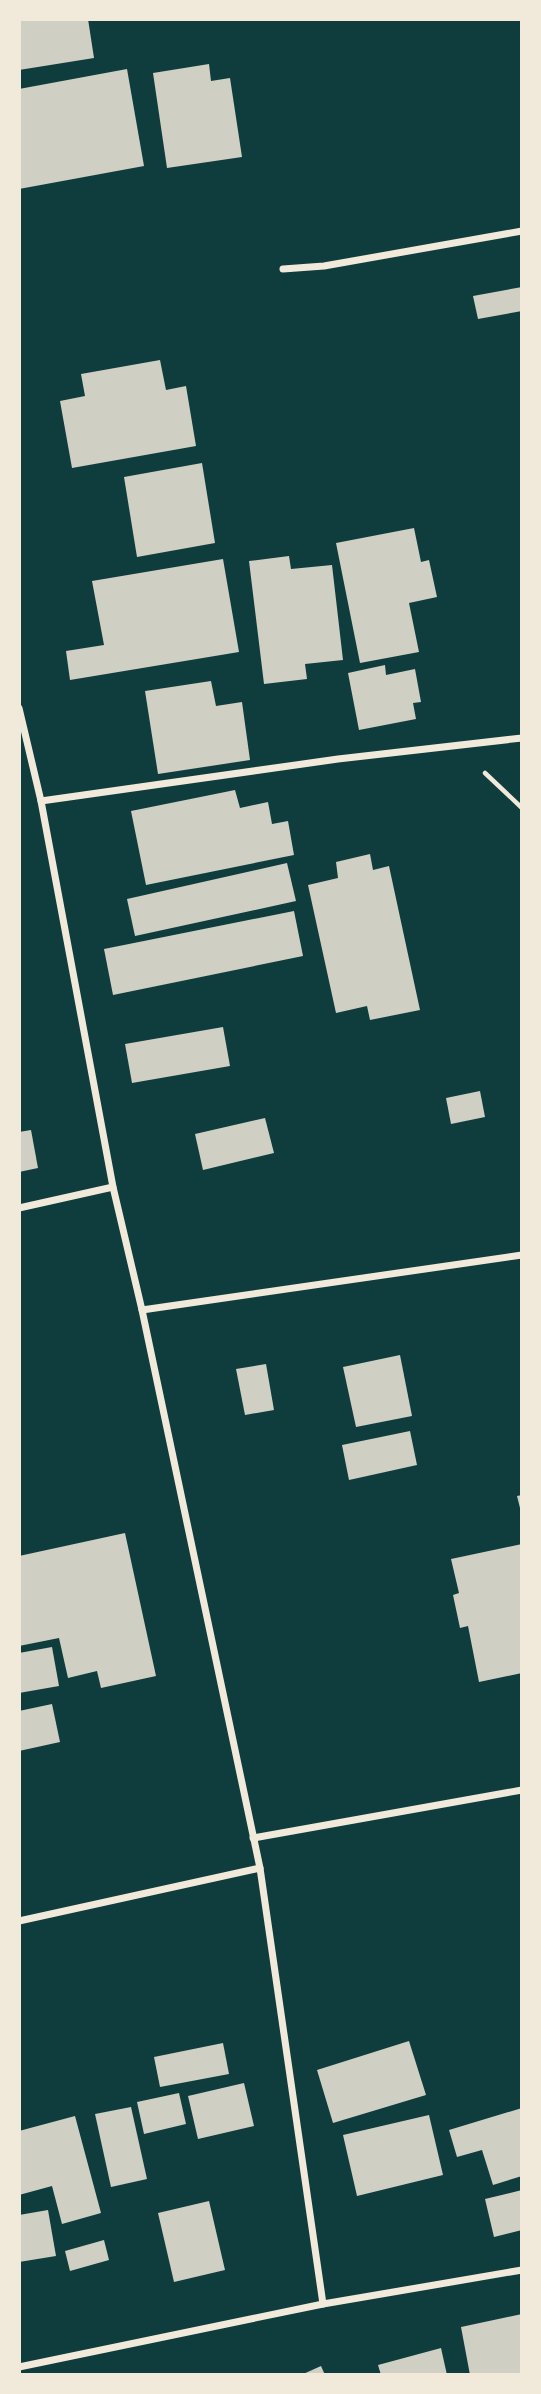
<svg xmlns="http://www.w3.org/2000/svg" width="541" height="2394" font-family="Manrope,sans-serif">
  <rect width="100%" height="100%" fill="#0f3d3e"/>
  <g fill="#cfcfc3">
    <polygon points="19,19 88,19 94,58 19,70"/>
    <polygon points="209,64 211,81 230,78 242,157 167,168 153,73"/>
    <polygon points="127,69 144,166 19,189 19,89"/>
    <polygon points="522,287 522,311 478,319 473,296"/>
    <polygon points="160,360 166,390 186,386 196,446 72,468 60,401 85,396 81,374"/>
    <polygon points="202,463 215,543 137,557 124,477"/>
    <polygon points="414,528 421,562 429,560 437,597 409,603 419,652 360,663 336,543"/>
    <polygon points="289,556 291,569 332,565 343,660 305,664 307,679 264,684 249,561"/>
    <polygon points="223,559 239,652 70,680 66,651 104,645 92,581"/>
    <polygon points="385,665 386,675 415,669 421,702 413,703 416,719 359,730 348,673"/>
    <polygon points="211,681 216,706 242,702 250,760 158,774 145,691"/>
    <polygon points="235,790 240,808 268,802 272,824 288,821 294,855 146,885 131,811"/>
    <polygon points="370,854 373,870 389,866 420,1010 370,1020 367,1006 336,1013 308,885 338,878 336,862"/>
    <polygon points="287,863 296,901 135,936 127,899"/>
    <polygon points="294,911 303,956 113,995 104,949"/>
    <polygon points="223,1027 230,1066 132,1083 125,1044"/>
    <polygon points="480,1091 485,1117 451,1124 446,1098"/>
    <polygon points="265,1118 274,1153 203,1170 195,1134"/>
    <polygon points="31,1130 38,1168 19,1172 19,1132"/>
    <polygon points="400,1355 412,1416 356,1427 343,1367"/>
    <polygon points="266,1364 274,1410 245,1415 236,1369"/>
    <polygon points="410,1431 417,1465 349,1480 342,1445"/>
    <polygon points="522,1495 522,1511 521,1512 517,1496"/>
    <polygon points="125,1533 156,1676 101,1688 97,1671 68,1678 59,1638 19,1646 19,1556"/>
    <polygon points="522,1544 522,1673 479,1682 468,1626 460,1628 453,1595 459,1593 451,1559"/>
    <polygon points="52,1647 59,1686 19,1693 19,1653"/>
    <polygon points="52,1704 60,1742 19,1751 19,1711"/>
    <polygon points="409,2041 426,2095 333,2123 317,2070"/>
    <polygon points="223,2043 229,2074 160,2087 154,2057"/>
    <polygon points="244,2083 254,2126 198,2139 188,2096"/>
    <polygon points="179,2093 186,2124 144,2134 137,2102"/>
    <polygon points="131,2107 147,2179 111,2187 95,2114"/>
    <polygon points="522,2108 522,2176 493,2185 482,2150 457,2157 449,2130"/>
    <polygon points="429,2115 443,2175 357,2196 343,2135"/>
    <polygon points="75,2116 101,2213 62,2224 52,2186 19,2195 19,2131"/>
    <polygon points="522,2190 522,2230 494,2237 485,2199"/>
    <polygon points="209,2201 225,2270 174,2282 158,2213"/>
    <polygon points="48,2210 56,2256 19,2262 19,2215"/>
    <polygon points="104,2240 109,2260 70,2271 65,2251"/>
    <polygon points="522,2314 522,2375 470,2375 461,2327"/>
    <polygon points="441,2348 447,2375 381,2375 378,2365"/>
    <polygon points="321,2366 325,2375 301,2375"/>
  </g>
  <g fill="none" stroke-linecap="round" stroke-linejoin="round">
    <polyline stroke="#f1e9da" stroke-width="4.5" points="485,773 522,808"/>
    <g stroke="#f1e9da" stroke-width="7">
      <polyline points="283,269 324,266 522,231"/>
      <polyline points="19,708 41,801 113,1187 142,1310 522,1255"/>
      <polyline points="41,801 338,759 522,738"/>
      <polyline points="19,1208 113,1187"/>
      <polyline points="142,1310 260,1868 323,2304"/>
      <polyline points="253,1838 522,1790"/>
      <polyline points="19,1921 260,1868"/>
      <polyline points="19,2367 323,2304 522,2270"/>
    </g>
  </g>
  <rect width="541" height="2394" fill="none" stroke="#f1e9da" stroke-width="42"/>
</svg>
